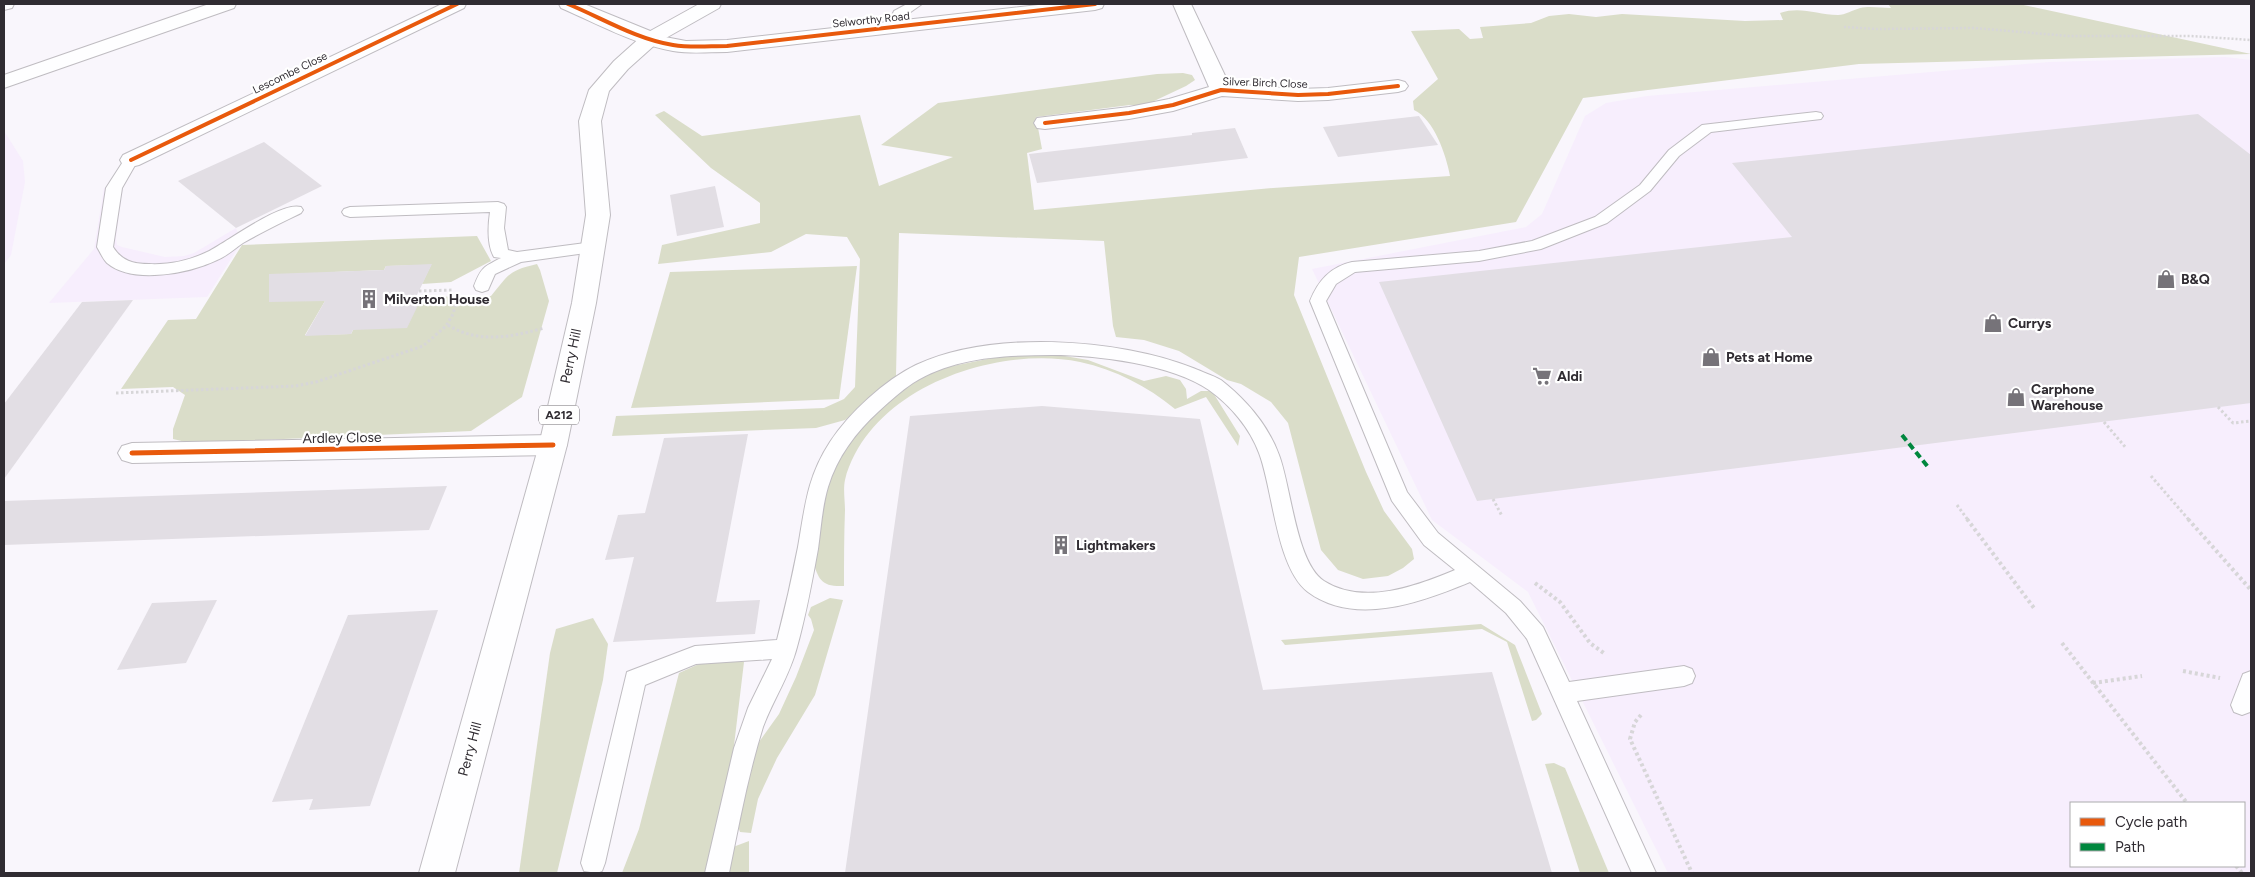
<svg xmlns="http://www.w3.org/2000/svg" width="2255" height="877" font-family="Figtree,sans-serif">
  <rect width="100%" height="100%" fill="#f9f6fc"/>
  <g fill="#f7eefd" fill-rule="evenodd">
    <path d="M2225,57L2251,60V873H1668L1528,592L1432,520L1312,269L1526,227L1542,214L1585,116L1606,103L1647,96L2049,62ZM2071,803H2244V866H2071Z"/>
    <polygon points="4,131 23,161 25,182 11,255 4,264"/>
    <polygon points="123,186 116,238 117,245 122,247 165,257 184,256 194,253 236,228 241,243 207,297 49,303 94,249 104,188"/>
  </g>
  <g fill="#daddc9">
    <path d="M1888,4H2019L2251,54L1859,64L1583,98L1516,222L1299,257L1294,295L1366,472L1384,511L1412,549L1414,559L1403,568L1388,576L1363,579L1338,570L1321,550L1288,423L1271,402L1241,384L1227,380L1179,351L1144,340L1116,337L1113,326L1104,241L899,233L896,376L877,395L845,420L816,428L612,436L616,416L824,408L844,399L855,387L860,259L847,237L806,234L771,252L658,264L662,245L760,223V203L711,168L655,115L664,111L702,136L860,115L879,186L953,157L881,145L938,103L1157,74L1183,73L1192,75L1195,80L1186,86L1152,102L1148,105H1130L1036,117L1042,149L1027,153L1034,210L1273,188L1450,176C1446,155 1434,119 1414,110L1413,101L1438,79L1411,31L1459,29L1470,39L1483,38L1480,27L1531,23L1549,16L1569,14L1596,17L1622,14L1745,21L1783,20L1780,13C1801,6 1817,15 1838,15C1845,15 1853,10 1860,8C1869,6 1882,8 1891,8Z"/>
    <path d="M477,236L491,261L451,282L422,284L431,265L386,266L384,270L334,272L317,301H325L305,335L351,334L353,330L422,297L491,296C509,275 507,271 537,264L540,270L549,301L522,397L471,431L190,443L173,439V429L185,395L173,387L121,389L168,320L196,319L242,245Z"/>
    <polygon points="857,266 839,399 631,408 670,272"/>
    <path d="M1059,355L1088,360L1144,381L1166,376L1180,380L1186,389L1187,399L1201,391H1212L1240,436L1238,446L1206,397L1175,409C1147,386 1116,370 1080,362C996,345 869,388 845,480C843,489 845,501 845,510C844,536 844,561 844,586C822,587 818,580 813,560L828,476L859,429L886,403L915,380L943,368L1002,356Z"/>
    <polygon points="830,598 843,600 815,695 777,758 758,799 751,833 740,832 736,821 744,782 759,742 779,714 796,677 814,630 811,619 808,615 811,607"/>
    <polygon points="593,618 608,644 603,680 557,873 519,873 550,653 556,629"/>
    <polygon points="1481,624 1515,645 1542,714 1536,720 1532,721 1507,642 1482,629 1285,645 1281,640"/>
    <polygon points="719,655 744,662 730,779 706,873 622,873 639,829 679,673"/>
    <polygon points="1554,763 1565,768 1609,873 1580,873 1545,764"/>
    <polygon points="749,841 749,873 726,873 733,847"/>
  </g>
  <g fill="#e2dee4">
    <polygon points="2198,114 2251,155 2251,403 1477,501 1379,282 1792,237 1732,163"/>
    <polygon points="1419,116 1438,145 1338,157 1323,127"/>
    <polygon points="1235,128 1248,158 1037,183 1029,154 1192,135 1192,133"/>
    <polygon points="264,142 322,186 236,228 178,181"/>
    <polygon points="715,186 724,227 677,236 670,195"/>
    <polygon points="432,264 416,297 422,297 407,328 353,330 351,334 305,336 325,301 269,302 269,274 384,270 386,266"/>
    <polygon points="133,300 4,479 4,404 82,302"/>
    <polygon points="1042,406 1200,419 1263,690 1492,672 1552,873 845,873 910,416"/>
    <polygon points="748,434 716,602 760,600 755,634 613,642 634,557 605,560 618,515 645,513 664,438"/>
    <polygon points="447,486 429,530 4,545 4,501"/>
    <polygon points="217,600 186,663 117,670 152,603"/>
    <polygon points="438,610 370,806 309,810 313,799 272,802 348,615"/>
  </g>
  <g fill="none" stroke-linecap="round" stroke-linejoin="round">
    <g stroke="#bfbcc1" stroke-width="2">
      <g id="service">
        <polygon points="907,4 922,4 905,16 899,30 889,30 887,27 894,11"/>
        <path d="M1816,112L1821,113L1823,116L1821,119L1711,132L1679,156L1650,191L1607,223L1541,249L1479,261L1355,272L1336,284L1326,301L1407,492L1438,533L1520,601L1543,627L1569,682L1684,666L1692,669L1695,676L1692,683L1684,686L1577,701L1656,873H1632L1527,639L1506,613L1470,582C1422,602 1355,627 1308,592C1276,568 1273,489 1259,453C1250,428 1230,405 1209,390C1171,364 1097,355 1052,355C1005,355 954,357 913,383C901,391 890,401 879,411C856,432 837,457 828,487C822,507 821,528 818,549C812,582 806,615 797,647C790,675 773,700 763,727C748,775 739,824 729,873H705L734,748L748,708L772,659L696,664L645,685L605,863L602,871L597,873L584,871L581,863L627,672L695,646L777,640C785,609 792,578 798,547C805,507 807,477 830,442C849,413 885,380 916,365C991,330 1117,338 1193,368C1202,372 1212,375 1221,380C1230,387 1239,395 1247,404C1260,418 1272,436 1279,455C1291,486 1296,563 1324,581C1363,606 1417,586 1455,570L1424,545L1392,501L1310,301C1318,281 1330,267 1352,262L1479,251L1532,241L1595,217L1640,185L1669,150L1702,125Z"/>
        <path d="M131,156L136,157L138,160L122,188L113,247C122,261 133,264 149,264C167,265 188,261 205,253C225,244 280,201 301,207L303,210L301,213C281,223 262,232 243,243C234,249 227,256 217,260C190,273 133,285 107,263C103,259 100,252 97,247L106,188L126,157Z"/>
        <path d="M498,202L504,204L506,207L504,228L508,250L517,252L593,242L599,243L601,247L599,251L593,252L521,262L495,274L488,290L482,292L476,290L474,286C481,268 483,267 501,258L494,257C487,245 488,226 490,212L350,217L344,215L342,212L344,209L350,207Z"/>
        <polygon points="2251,671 2251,709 2250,712 2242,715 2234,712 2231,705 2243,674"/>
      </g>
    </g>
    <g stroke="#bfbcc1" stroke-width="2">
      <g id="minor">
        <polygon points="4,4 14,4 12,8 4,10"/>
        <polygon points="209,4 236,4 234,8 4,88 4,75"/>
        <polygon points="442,4 466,4 464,8 139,165 131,167 123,165 120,160 123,155"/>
        <path d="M559,4H584L665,37L686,41L727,40L1047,4H1104L1102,8L1095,10L727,52C709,52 691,54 673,51C633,44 598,24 561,8Z"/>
        <polygon points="1173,4 1191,4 1229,84 1298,89 1328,88 1398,80 1405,82 1408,86 1405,90 1398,92 1328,100 1298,101 1222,96 1173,111 1129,119 1045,129 1037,128 1034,123 1037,118 1045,117 1129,107 1169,99 1209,87"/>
        <polygon points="553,435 563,438 567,445 563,452 553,455 132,463 122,460 118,453 122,446 132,443"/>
      </g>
    </g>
    <g stroke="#bfbcc1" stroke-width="2">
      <polygon id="primary" points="699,4 721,4 719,8 657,43 628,69 609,91 601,121 610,215 596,303 567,445 455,873 419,873 539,445 572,303 586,215 579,121 589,90 614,61 643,35"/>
    </g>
    <polyline stroke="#d7d6d8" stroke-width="2.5" stroke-dasharray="2 2" stroke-linecap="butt" points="1844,27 1876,29 1974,28 2068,36 2191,36 2251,40"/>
    <g stroke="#d7d6d8" stroke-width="3" stroke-dasharray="2.5 2.5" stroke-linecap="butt">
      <polyline points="419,291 454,290"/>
      <path d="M448,325C478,344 512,337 544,328"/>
      <polyline points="116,393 296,386 316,382 423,346 446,326 453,314 457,299"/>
      <polyline points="2218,407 2233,423 2251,421"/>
      <polyline points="2104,422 2126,448"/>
      <polyline points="2151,476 2189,520"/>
      <polyline points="1493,499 1502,516"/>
      <polyline points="1957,505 1968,520"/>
    </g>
    <g stroke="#d7d6d8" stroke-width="4" stroke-dasharray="3 3" stroke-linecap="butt">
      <polyline points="1967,519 2034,608"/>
      <polyline points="2188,519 2251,590"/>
      <polyline points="1535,583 1560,602 1590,643 1605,654"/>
      <polyline points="2062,643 2187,803"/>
      <polyline points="2183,671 2220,678"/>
      <polyline points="2093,683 2142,676"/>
      <polyline points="1641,715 1635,722 1630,739 1692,873"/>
      <polyline points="2236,866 2242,873"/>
    </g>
    <use href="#service" fill="#fefeff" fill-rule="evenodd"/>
    <use href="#minor" fill="#fefeff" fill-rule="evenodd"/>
    <use href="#primary" fill="#fefeff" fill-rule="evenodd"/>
    <polyline stroke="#00873e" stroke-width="4" stroke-dasharray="7 4" stroke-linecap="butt" points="1902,435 1928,467"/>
    <g stroke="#fff" stroke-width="6">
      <g id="cycleway-far1">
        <path d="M568,4C602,18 636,39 673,45C691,48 709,46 727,46L1095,4"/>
        <polyline points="1045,123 1129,113 1173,105 1221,90 1298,95 1328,94 1398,86"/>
        <polyline points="131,160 457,4"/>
      </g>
    </g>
    <g stroke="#fff" stroke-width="8">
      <polyline id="cycleway" points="132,453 553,445"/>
    </g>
    <use href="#cycleway-far1" stroke="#e8590c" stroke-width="4"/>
    <use href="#cycleway" stroke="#e8590c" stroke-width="5"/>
  </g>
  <defs>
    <g id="shop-bare" transform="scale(1.5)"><path d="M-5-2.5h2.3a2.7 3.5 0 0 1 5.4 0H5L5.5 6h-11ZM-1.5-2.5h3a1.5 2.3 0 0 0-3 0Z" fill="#767379" stroke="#fff" stroke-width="2.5" paint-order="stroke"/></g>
    <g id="building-bare" transform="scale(1.5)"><path d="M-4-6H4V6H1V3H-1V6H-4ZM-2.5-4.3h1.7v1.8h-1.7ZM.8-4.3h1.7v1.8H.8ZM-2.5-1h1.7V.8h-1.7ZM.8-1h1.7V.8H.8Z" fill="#767379" stroke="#fff" stroke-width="2.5" paint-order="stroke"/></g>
    <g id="supermarket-bare" transform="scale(1.5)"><path d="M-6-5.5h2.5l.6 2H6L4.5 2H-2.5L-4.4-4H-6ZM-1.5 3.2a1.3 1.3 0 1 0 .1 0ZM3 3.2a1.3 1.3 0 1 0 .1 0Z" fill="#767379" stroke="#fff" stroke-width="2.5" paint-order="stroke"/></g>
  </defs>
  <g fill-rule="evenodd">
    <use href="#shop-bare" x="2166" y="279"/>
    <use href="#building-bare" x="369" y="299"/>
    <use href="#shop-bare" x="1993" y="323"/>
    <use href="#shop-bare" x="1711" y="357"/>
    <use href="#supermarket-bare" x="1542" y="376"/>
    <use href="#shop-bare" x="2016" y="397"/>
    <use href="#building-bare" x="1061" y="545"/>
  </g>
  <g text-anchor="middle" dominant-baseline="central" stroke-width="4.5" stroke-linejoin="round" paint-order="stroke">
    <g font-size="11" fill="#302c32" stroke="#fff">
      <text transform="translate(871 20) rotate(-6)">Selworthy Road</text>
      <text transform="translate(290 73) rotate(-26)">Lescombe Close</text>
      <text transform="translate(1265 83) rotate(2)">Silver Birch Close</text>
    </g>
    <rect fill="#fff" stroke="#6e6b70" stroke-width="1" x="539" y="405.5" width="40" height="19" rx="4"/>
    <g font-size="12" font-weight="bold" fill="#302c32">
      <text x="559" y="415">A212</text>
    </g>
    <g font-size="14" font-weight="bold" fill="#302c32" stroke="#fff" text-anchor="start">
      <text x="2181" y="279">B&amp;Q</text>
      <text x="384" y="299">Milverton House</text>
      <text x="2008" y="323">Currys</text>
      <text x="1726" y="357">Pets at Home</text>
      <text x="1557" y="376">Aldi</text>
      <text x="2031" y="389">Carphone<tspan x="2031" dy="16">Warehouse</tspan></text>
      <text x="1076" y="545">Lightmakers</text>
    </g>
    <g font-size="14" fill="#302c32" stroke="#fff">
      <text transform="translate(571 356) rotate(-78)">Perry Hill</text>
      <text transform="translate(342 438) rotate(-1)">Ardley Close</text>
      <text transform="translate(470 749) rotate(-75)">Perry Hill</text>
    </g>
  </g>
  <rect width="2255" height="877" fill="none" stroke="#302c32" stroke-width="10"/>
  <rect x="2070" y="802" width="175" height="65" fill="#ffffff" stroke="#acabad"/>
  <rect x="2080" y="818" width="25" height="8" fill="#e8590c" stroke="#acabad"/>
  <text x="2115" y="827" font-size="15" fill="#302c32">Cycle path</text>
  <rect x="2080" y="843" width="25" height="8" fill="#00873e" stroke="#acabad"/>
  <text x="2115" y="852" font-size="15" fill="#302c32">Path</text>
</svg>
